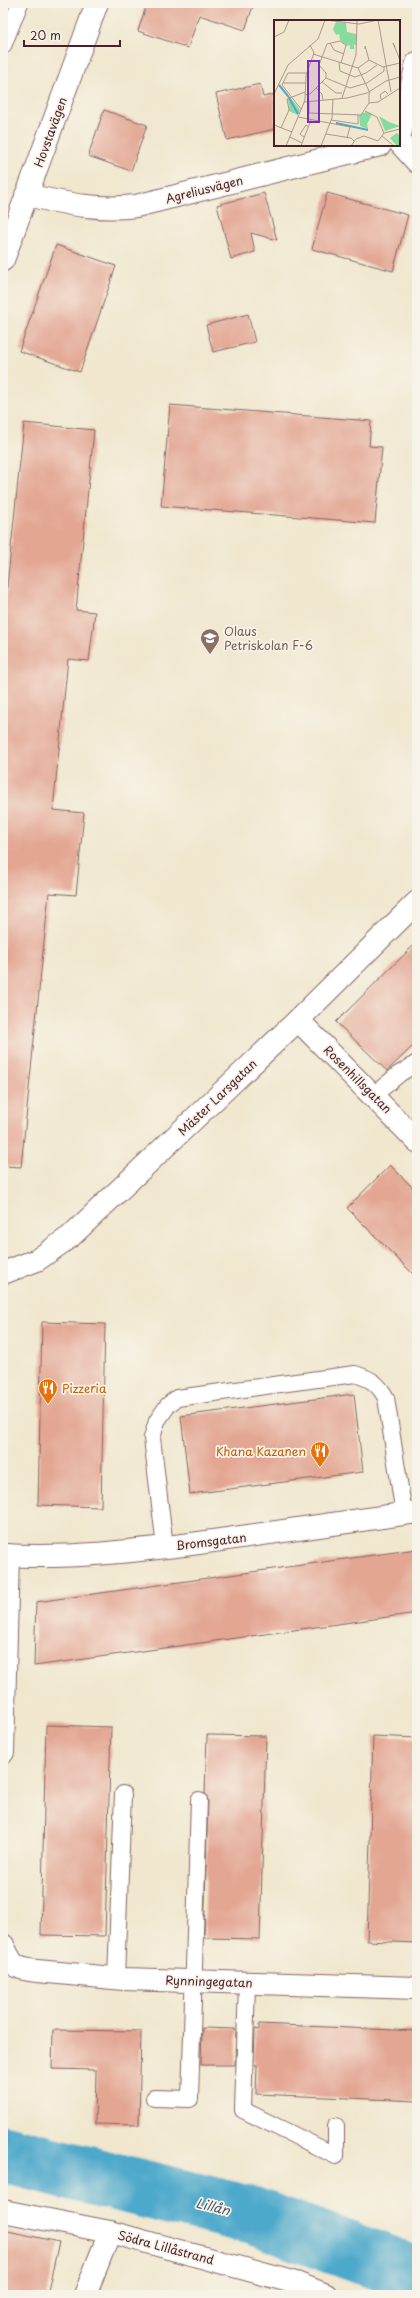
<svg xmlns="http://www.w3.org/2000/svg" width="420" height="2298" font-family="'Playpen Sans',sans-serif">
  <rect width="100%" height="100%" fill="#f7f3e8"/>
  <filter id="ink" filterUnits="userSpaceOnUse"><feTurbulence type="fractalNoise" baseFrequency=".025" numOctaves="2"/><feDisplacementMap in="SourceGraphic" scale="8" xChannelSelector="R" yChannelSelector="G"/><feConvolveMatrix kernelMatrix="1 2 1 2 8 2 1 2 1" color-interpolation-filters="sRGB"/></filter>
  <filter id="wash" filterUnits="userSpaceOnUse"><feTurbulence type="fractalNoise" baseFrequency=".012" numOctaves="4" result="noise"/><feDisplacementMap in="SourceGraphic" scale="16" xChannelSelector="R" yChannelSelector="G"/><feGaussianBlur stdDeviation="0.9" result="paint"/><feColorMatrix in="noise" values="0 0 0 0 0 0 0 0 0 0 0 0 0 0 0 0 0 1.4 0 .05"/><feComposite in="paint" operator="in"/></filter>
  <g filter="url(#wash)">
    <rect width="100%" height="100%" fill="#f0e7ce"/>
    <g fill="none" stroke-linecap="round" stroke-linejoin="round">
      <polyline stroke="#4da9cb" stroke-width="58" points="3,2154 253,2216 417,2275"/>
    </g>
    <g id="blocks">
      <g fill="#e3a693">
        <polygon points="147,3 178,4 254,3 245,30 199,15 188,48 138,31"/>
        <polygon points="260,84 263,97 275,94 275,129 227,140 216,94"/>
        <polygon points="104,110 147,125 131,171 88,156"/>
        <polygon points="264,193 277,240 251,233 255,252 231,259 217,205"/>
        <polygon points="327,193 408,215 393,271 312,249"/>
        <polygon points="56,245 116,266 80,372 19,351"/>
        <polygon points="248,314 255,342 213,352 206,325"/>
        <polygon points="170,405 371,421 369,446 382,447 375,523 161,506"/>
        <polygon points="24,423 94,430 76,610 95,612 89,661 68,659 53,810 84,813 76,895 49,893 21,1167 3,1166 3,606 5,606"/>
        <polygon points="417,942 417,1042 387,1071 336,1022"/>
        <polygon points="390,1165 417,1192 417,1278 347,1208"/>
        <polygon points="42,1322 105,1324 101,1507 38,1505"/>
        <polygon points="354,1394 363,1472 190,1494 181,1416"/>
        <polygon points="417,1549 417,1613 34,1666 36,1602"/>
        <polygon points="46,1725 111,1727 105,1936 41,1935"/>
        <polygon points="207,1735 266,1736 260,1939 204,1938 208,1800 205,1793"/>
        <polygon points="373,1736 417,1738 417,1943 367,1941"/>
        <polygon points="259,2024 417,2031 417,2101 256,2094 257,2065 254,2065 255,2029 259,2030"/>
        <polygon points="202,2028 236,2029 235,2065 201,2065"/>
        <polygon points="53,2030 141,2031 139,2125 95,2124 96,2070 52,2069"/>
        <polygon points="3,2230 59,2242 47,2295 3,2295"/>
      </g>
    </g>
  </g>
  <g filter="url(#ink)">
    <use href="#blocks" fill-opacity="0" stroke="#846564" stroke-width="1"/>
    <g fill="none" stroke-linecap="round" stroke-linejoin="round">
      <g stroke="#846564" stroke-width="18">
        <g id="lane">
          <polyline points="3,46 20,3"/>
          <polyline points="374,1095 399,1074 417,1063"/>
          <path d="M165,1547L152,1438L157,1421L168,1405L177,1398L355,1374C371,1379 378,1383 386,1398L404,1514"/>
          <polyline points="116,1978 123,1794"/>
          <polyline points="247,1983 243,2110 336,2156 336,2126"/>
          <polyline points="154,2098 190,2099 199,1800"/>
        </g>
      </g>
      <g stroke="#846564" stroke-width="24">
        <g id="street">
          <polyline points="399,139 417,63"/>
          <polyline points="399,142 417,162"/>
          <path d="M26,195C64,203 98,211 136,206L380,145"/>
          <polyline points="298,1020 417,1141"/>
          <polyline points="3,1273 37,1260 71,1236 298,1020 417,902"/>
          <polyline points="3,1752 8,1555"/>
          <path d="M3,1945C12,1965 14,1969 37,1971L124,1979L417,1988"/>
          <polyline points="3,2211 110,2232 296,2283 326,2295"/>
          <polyline points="85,2295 110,2232"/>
        </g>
      </g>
      <g stroke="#846564" stroke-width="24">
        <g id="secondary">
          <polyline points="3,260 97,3"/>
          <path d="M3,1555C69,1559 134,1551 199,1543C272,1533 344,1522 417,1512"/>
        </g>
      </g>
      <use href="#lane" stroke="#fff" stroke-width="16"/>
      <use href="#street" stroke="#fff" stroke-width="22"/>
      <use href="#secondary" stroke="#fff" stroke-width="22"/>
    </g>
  </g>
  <defs>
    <g id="school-pin" transform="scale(1)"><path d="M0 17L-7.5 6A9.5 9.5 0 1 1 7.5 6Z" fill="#8d6e63" stroke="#f7f3e8"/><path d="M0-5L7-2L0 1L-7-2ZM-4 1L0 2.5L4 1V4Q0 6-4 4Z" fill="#fff"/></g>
    <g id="restaurant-pin" transform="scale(1)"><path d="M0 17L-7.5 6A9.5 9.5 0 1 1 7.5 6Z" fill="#e8710a" stroke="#f7f3e8"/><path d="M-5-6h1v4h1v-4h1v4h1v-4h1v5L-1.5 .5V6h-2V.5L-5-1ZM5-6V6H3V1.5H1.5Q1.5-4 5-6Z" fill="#fff"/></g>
  </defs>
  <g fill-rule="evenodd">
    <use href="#school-pin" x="210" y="638"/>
    <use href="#restaurant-pin" x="48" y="1388"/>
    <use href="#restaurant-pin" x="320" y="1451"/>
  </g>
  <g text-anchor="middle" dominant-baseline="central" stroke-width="3.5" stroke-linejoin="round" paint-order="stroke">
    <g font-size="12" fill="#4a1f2b" stroke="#f7f3e8">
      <text transform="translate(50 132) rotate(-70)">Hovstavägen</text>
      <text transform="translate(204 189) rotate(-14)">Agreliusvägen</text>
      <text transform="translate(358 1079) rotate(45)">Rosenhillsgatan</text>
      <text transform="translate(217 1097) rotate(-44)">Mäster Larsgatan</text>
      <text transform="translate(211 1541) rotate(-7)">Bromsgatan</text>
      <text transform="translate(209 1981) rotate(2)">Rynningegatan</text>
      <text transform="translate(166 2247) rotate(15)">Södra Lillåstrand</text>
    </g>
    <g font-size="12" fill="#785e54" stroke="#f7f3e8" text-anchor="start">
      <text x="224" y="631">Olaus<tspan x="224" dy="14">Petriskolan F-6</tspan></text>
    </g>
    <g font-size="12" fill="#c56008" stroke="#f7f3e8" text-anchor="start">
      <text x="62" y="1388">Pizzeria</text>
      <text x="306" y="1451" text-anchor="end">Khana Kazanen</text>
    </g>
    <g font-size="13" font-style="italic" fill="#4b566b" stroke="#f7f3e8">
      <text transform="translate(213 2206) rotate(14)">Lillån</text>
    </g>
  </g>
  <g transform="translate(274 20)">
    <rect width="126" height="126" fill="#f0e7ce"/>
    <path d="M62,2L72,3L73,12L82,14V25L76,24L80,25V29H76V25L73,26L66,20L65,14L62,15L59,9ZM16,77L26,90L24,95L15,91L14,78ZM92,92L98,94L93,104L94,109L86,106L85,95ZM105,96L115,102L126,106L111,111ZM123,113L126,116V126H123L116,118Z" fill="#86db9e"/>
    <path fill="none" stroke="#4da9cb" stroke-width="2" d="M5,65L14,76L24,94M62,103L94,110"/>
    <path fill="none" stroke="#ae978d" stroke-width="1" d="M52,0L85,4L104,0M104,0L117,72M0,17L10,12L15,0M56,23L60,30L70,34M121,27L119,23L126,40M91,29V26L95,40M39,34L84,48M95,40L109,47L126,43M65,42L66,51L81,57L92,53L103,45M84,48L96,73M84,48L95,40M52,58V53L45,45L53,24L66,21L72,25L67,43M52,58L76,68L93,63L110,51V47M48,62L62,73H68M9,63H32M42,68L48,74L49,80M0,74L14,45L44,19L51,0M31,75L36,74L52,58M68,78L82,35L83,0M107,79L106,75L111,71L114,74M30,82L73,78L93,73L112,61L126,57M35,82V93L87,95L95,83V73M95,83L104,82L126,68M27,89L8,65L14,53H32M91,91L103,97L110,113M24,97L76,107L73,118M57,100L84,104V95M0,105L18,112M7,108L15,90L13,79L31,72M52,114L77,118L80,121M108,116L120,126M16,117L28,123M30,117L26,114L32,105L35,107M104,121L110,113L126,109M12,126L31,80L32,55L40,33L36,25M27,126L37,100M47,126L58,98L59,79M77,126L82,119L90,116L104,121"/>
    <path fill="#7b2cbf" fill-opacity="0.15" stroke="#7b2cbf" stroke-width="2" d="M34,41H45V102H34Z"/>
    <rect width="126" height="126" fill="none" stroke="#4a1f2b" stroke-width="2"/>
  </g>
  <rect width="420" height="2298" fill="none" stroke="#f7f3e8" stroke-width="16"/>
  <path d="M24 40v6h96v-6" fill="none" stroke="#4a1f2b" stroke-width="2"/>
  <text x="30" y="40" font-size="12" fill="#4a1f2b" stroke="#f7f3e8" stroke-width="3" paint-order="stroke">20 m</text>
</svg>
